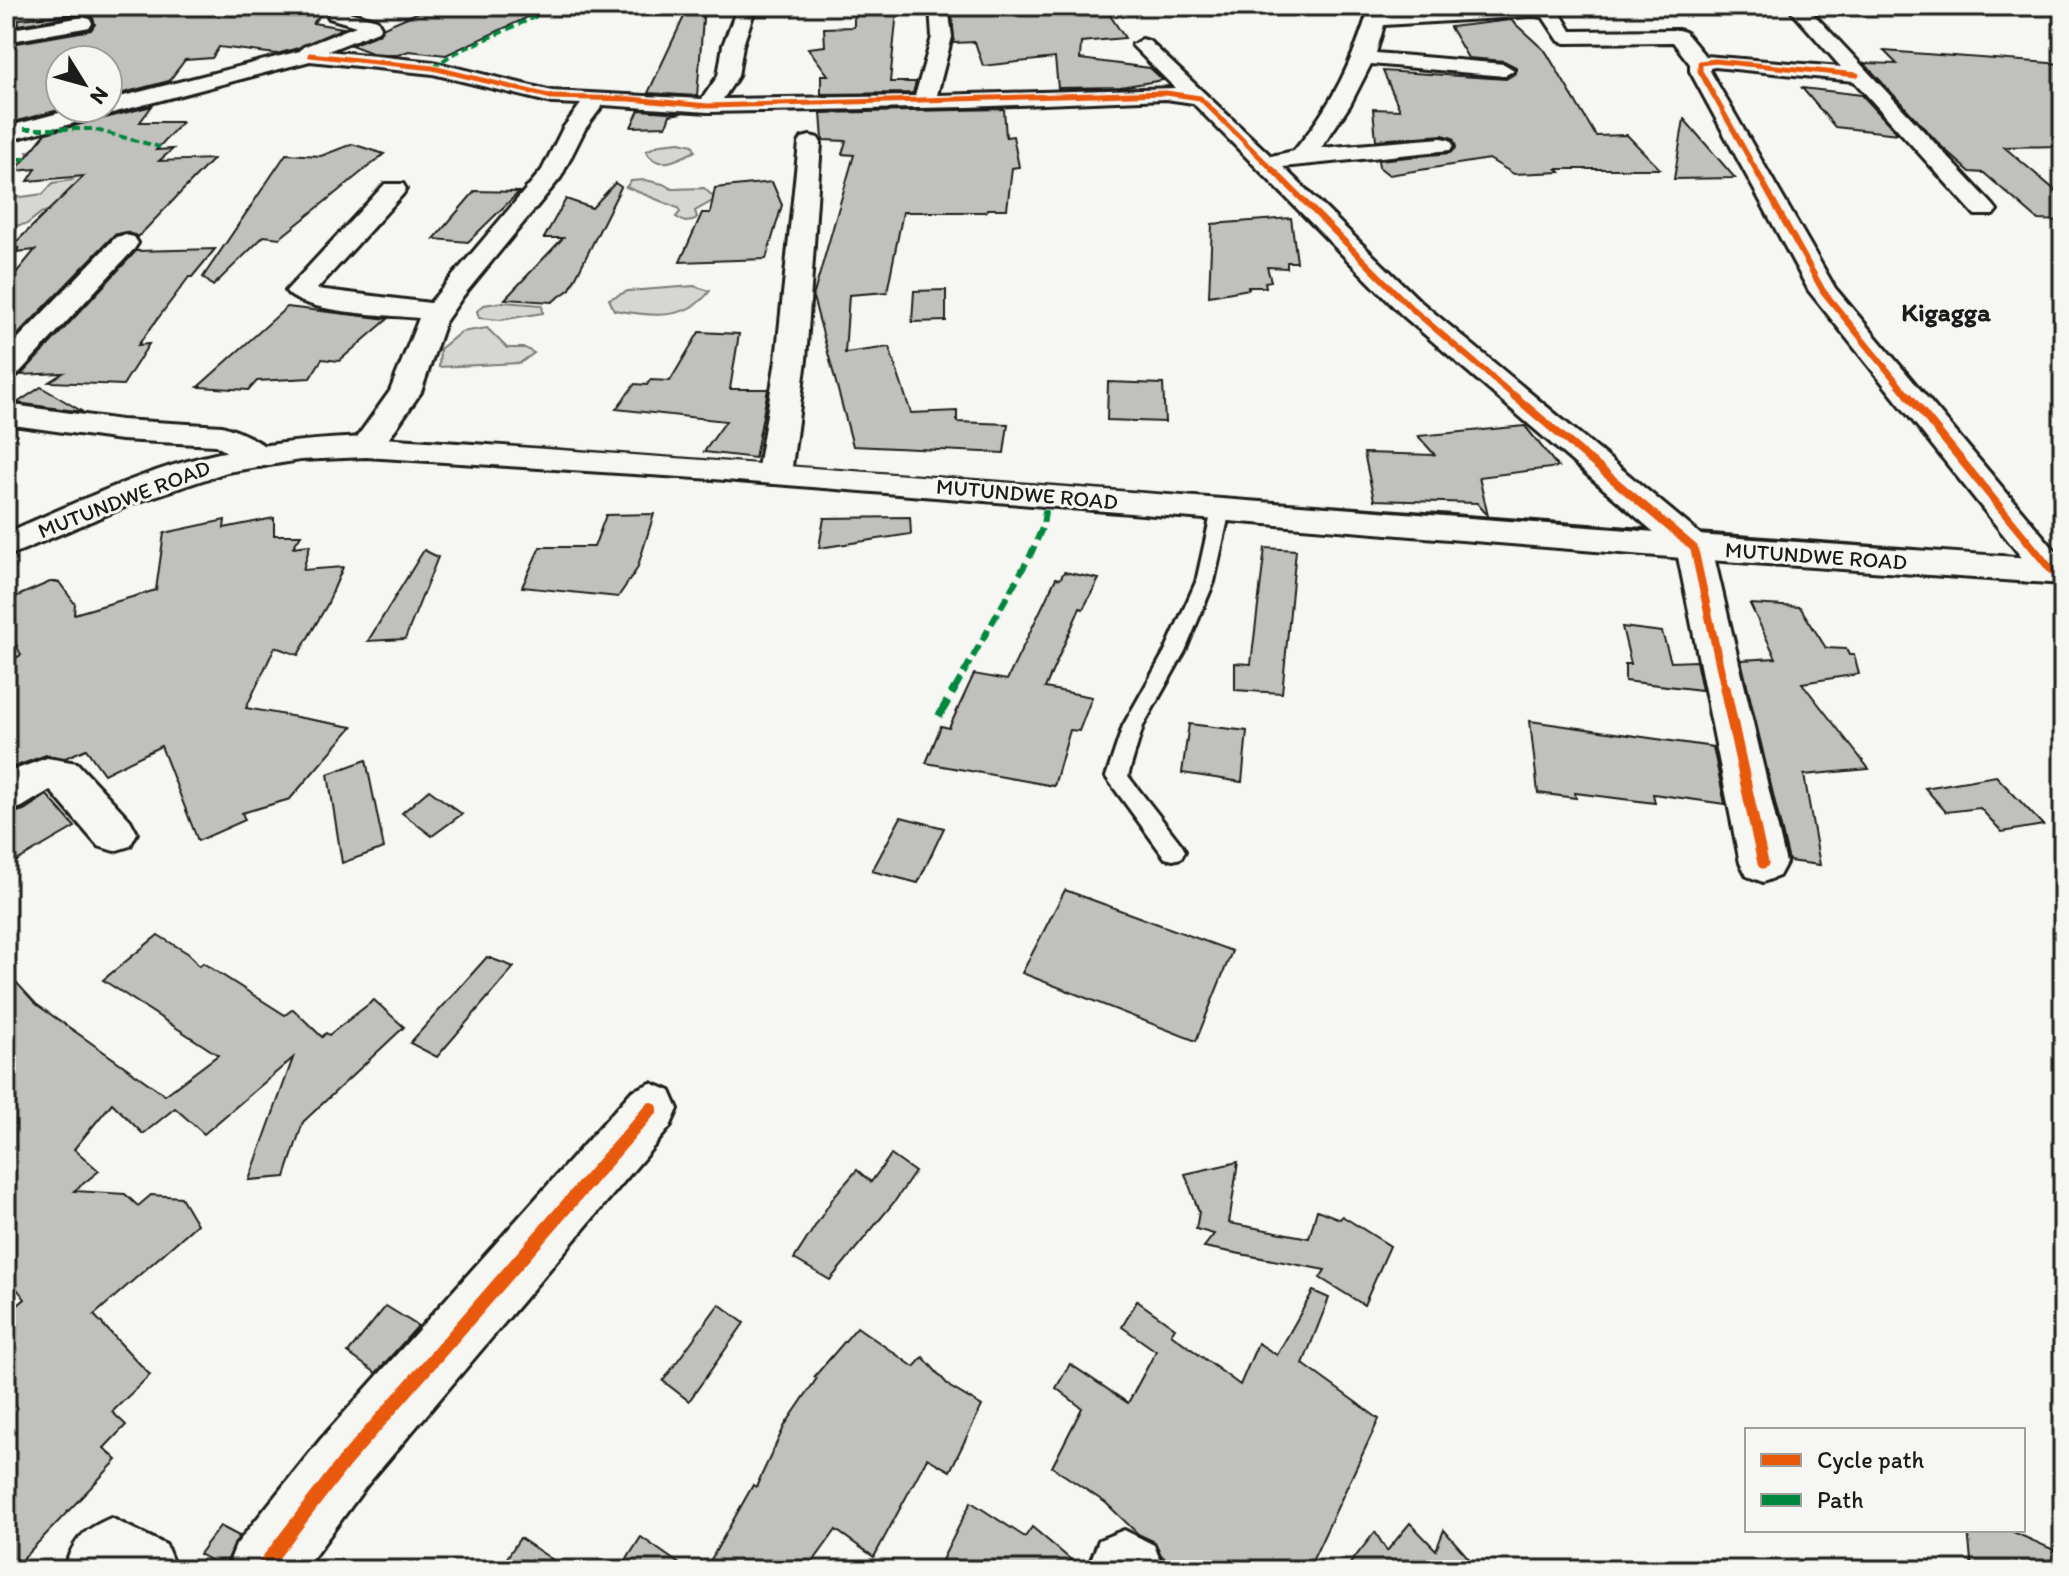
<svg xmlns="http://www.w3.org/2000/svg" width="2069" height="1576" font-family="Itim,sans-serif">
  <rect width="100%" height="100%" fill="#f6f6f2"/>
  <filter id="ink" filterUnits="userSpaceOnUse"><feTurbulence type="fractalNoise" baseFrequency=".0125" numOctaves="2"/><feDisplacementMap in="SourceGraphic" scale="16" xChannelSelector="R" yChannelSelector="G"/><feConvolveMatrix kernelMatrix="1 2 1 2 8 2 1 2 1" color-interpolation-filters="sRGB"/></filter>
  <g filter="url(#ink)">
    <g fill="#d6d6d2" stroke="#797977" stroke-width="2">
      <path d="M680,142L693,145L695,151C679,159 657,172 646,151L661,144Z"/>
      <path d="M64,144L115,152L122,158L103,164L110,165L109,170C124,167 136,165 148,176L143,182L114,189L94,204L62,206L41,213L27,224L6,227V199L43,194L53,183L72,180L85,165L72,162H31L27,152L41,146Z"/>
      <polygon points="645,180 663,184 672,189 704,188 716,199 695,211 697,217 693,221 685,222 676,217 680,212 678,208 626,187 631,181"/>
      <path d="M694,286L710,291C686,322 649,316 614,310L609,299L628,291Z"/>
      <polygon points="503,302 542,305 543,313 501,320 479,318 477,311 484,305"/>
      <polygon points="487,328 507,348 525,348 534,353 520,363 439,367 440,349 461,332"/>
    </g>
    <g fill="#c0c0bd" stroke="#1c1c1c" stroke-width="2">
      <polygon points="201,6 324,6 325,10 313,23 343,28 298,48 277,54 219,47 212,58 185,60 169,81 108,97 108,60 60,60 60,108 66,108 6,124 6,45 91,30 95,24 93,18 84,14 18,25 19,19 144,8 142,14"/>
      <polygon points="433,6 552,6 446,55 409,51 397,55 372,53 351,45 379,34 384,27"/>
      <polygon points="689,6 704,6 697,96 648,93"/>
      <polygon points="1033,6 1071,6 1074,10 1105,8 1125,38 1081,42 1080,59 1150,68 1163,80 1120,87 1058,88 1055,58 983,66 975,42 954,43 952,10 954,7"/>
      <polygon points="897,11 890,82 916,82 913,93 821,94 821,75 828,75 808,48 825,46 824,28 854,27 854,12"/>
      <polygon points="1511,20 1546,52 1596,136 1627,135 1660,169 1557,169 1560,172 1514,174 1489,159 1389,175 1379,167 1378,160 1450,153 1456,147 1453,138 1443,135 1376,140 1373,109 1400,110 1383,71 1506,79 1516,73 1516,67 1504,61 1468,58 1450,27"/>
      <polygon points="1884,51 2063,64 2063,146 2004,147 2063,197 2063,221 2038,220 1984,173 1970,172 1942,147 1864,63 1897,64"/>
      <polygon points="1802,88 1862,95 1898,134 1835,127"/>
      <polygon points="152,106 140,122 182,122 156,150 173,149 159,161 213,159 138,237 126,232 114,235 6,347 6,285 35,250 16,252 19,248 9,249 84,176 28,181 36,169 15,171 46,133"/>
      <polygon points="1004,109 1006,137 1013,136 1019,167 1012,168 1007,209 987,209 986,212 903,212 887,292 849,295 845,353 889,347 911,413 957,411 957,422 1008,424 1004,453 853,446 813,297 854,155 842,154 846,141 823,140 821,113"/>
      <polygon points="639,110 682,113 670,115 666,126 631,127"/>
      <polygon points="1684,119 1735,178 1674,179"/>
      <polygon points="352,144 384,154 280,238 264,236 213,286 203,277 286,154 321,156"/>
      <polygon points="772,182 782,205 766,259 680,262 702,213 710,213 715,188"/>
      <polygon points="615,183 621,187 570,289 552,302 505,299 563,238 544,238 566,199 592,208"/>
      <polygon points="475,191 519,192 468,242 434,239"/>
      <polygon points="1291,218 1297,262 1287,262 1287,268 1267,267 1271,281 1265,282 1266,287 1248,287 1249,289 1209,296 1212,224"/>
      <polygon points="215,249 192,277 189,277 138,345 149,344 123,385 49,382 63,373 21,375 136,251"/>
      <polygon points="946,290 946,321 912,322 914,291"/>
      <polygon points="287,307 388,319 339,361 322,359 310,378 257,381 249,390 198,387"/>
      <polygon points="699,332 739,334 730,389 768,389 755,458 704,452 726,421 616,409 635,384 647,385 650,380 670,381"/>
      <polygon points="1108,382 1163,384 1165,422 1107,420"/>
      <polygon points="41,387 83,412 17,403"/>
      <polygon points="1525,426 1558,467 1479,477 1488,516 1477,503 1374,500 1364,453 1435,455 1418,436"/>
      <polygon points="654,514 637,569 618,597 522,587 540,547 594,547 606,515"/>
      <polygon points="910,517 911,534 819,548 824,518"/>
      <polygon points="274,518 274,535 301,535 293,547 310,545 303,570 343,567 327,605 298,655 275,647 246,708 352,727 290,799 242,813 245,820 198,841 161,746 104,774 86,749 65,758 46,755 6,770 6,663 21,655 6,623 6,601 50,582 59,582 75,604 74,614 156,590 164,533 225,520 224,528"/>
      <polygon points="1265,548 1296,550 1282,693 1235,690 1235,663 1251,664"/>
      <polygon points="424,550 438,557 405,639 368,641"/>
      <polygon points="1064,572 1099,579 1083,609 1080,608 1045,688 1092,697 1079,731 1070,730 1054,786 926,763 941,726 949,728 974,674 1007,680 1056,578 1060,579"/>
      <polygon points="1750,604 1800,607 1826,648 1846,649 1849,655 1854,655 1859,674 1802,683 1869,769 1804,775 1820,865 1789,861 1741,660 1776,658"/>
      <polygon points="1622,627 1662,632 1671,662 1696,661 1702,690 1625,681 1625,664 1631,664"/>
      <polygon points="1530,721 1713,747 1725,804 1653,794 1655,803 1575,793 1576,798 1538,793"/>
      <polygon points="1189,724 1247,731 1242,782 1182,773"/>
      <polygon points="366,760 384,848 342,863 328,774"/>
      <polygon points="1996,776 2043,825 2002,832 1980,808 1946,812 1925,788"/>
      <polygon points="429,790 462,814 432,836 402,813"/>
      <polygon points="47,795 75,827 6,867 6,815 24,810"/>
      <polygon points="901,817 944,828 918,883 872,871"/>
      <polygon points="1065,890 1232,951 1196,1041 1022,973"/>
      <polygon points="158,935 189,954 199,966 203,963 285,1015 293,1009 322,1037 326,1033 329,1035 374,1000 404,1027 303,1122 285,1177 249,1180 293,1058 204,1134 175,1108 143,1134 112,1103 74,1149 99,1171 74,1191 125,1194 138,1206 151,1195 181,1197 197,1224 94,1315 150,1375 112,1412 126,1425 104,1448 117,1460 12,1570 6,1570 6,1315 25,1299 6,1275 6,971 36,1004 165,1095 218,1055 103,980"/>
      <polygon points="487,957 514,967 437,1057 410,1043"/>
      <polygon points="891,1155 915,1172 895,1201 830,1280 794,1259 835,1195 857,1170 871,1182"/>
      <polygon points="1238,1162 1229,1223 1309,1238 1317,1210 1340,1219 1342,1216 1390,1246 1364,1305 1320,1278 1325,1270 1204,1247 1214,1234 1196,1229 1199,1212 1185,1174"/>
      <polygon points="1313,1291 1329,1298 1303,1364 1379,1419 1308,1570 1177,1570 1161,1555 1155,1542 1138,1534 1106,1503 1052,1467 1082,1408 1056,1388 1070,1364 1128,1403 1156,1351 1122,1327 1137,1301 1175,1328 1171,1334 1240,1385 1258,1343 1277,1355"/>
      <polygon points="719,1304 744,1323 689,1401 663,1381"/>
      <polygon points="386,1306 418,1326 376,1373 348,1353"/>
      <polygon points="857,1327 914,1367 923,1357 950,1387 982,1406 950,1471 927,1458 874,1557 836,1530 807,1570 705,1570 753,1485 756,1487 785,1425 817,1378 814,1377"/>
      <polygon points="971,1502 1025,1537 1032,1527 1083,1570 937,1570"/>
      <polygon points="1410,1523 1436,1550 1444,1530 1479,1570 1345,1570 1375,1532 1387,1551"/>
      <polygon points="220,1526 239,1536 224,1568 199,1554"/>
      <polygon points="1968,1530 2009,1530 2063,1554 2063,1570 1972,1570"/>
      <polygon points="641,1537 688,1570 620,1570"/>
      <polygon points="520,1538 568,1570 499,1570"/>
    </g>
    <g fill="none" stroke-linecap="round" stroke-linejoin="round">
      <g stroke="#1c1c1c" stroke-width="6">
        <polygon id="service" points="1221,505 1230,510 1214,582 1185,651 1143,726 1128,776 1181,844 1185,851 1181,858 1173,860 1165,858 1106,777 1123,726 1165,651 1196,582 1212,510"/>
      </g>
      <g stroke="#1c1c1c" stroke-width="6">
        <g id="minor">
          <path d="M327,6H345V11L377,20L381,27L378,31L328,51L433,62L552,91L702,99L718,76L723,45L738,6H756L743,45L738,76L723,99L915,96L932,37L930,6H948L952,37L937,95L1175,88L1132,45L1142,39L1149,41L1271,156L1294,151C1333,104 1352,63 1370,6H1388L1387,14L1542,6L1558,9L1571,31L1678,30L1685,32L1705,56L1841,67L1787,6H1806L1993,205L1997,210L1993,215H1975L1854,81L1715,67L1710,68V71L1835,288L2063,560V580L2052,583L2039,579L1809,291L1690,71V64L1673,42L1566,43L1559,41L1543,17L1533,16L1384,25L1376,53L1504,64L1514,70L1504,76L1371,64L1350,105L1321,148L1442,138L1450,140L1453,145L1450,150L1283,167L1421,302L1707,540L1712,548L1786,863L1779,876L1763,882L1747,876L1740,863L1677,552L1401,314L1193,103L1166,99L968,107L708,112L603,105L585,129L561,177L463,296L445,322L421,392L378,454L366,457L354,454L350,447L390,391L419,318C391,315 301,313 286,291L385,184H403L406,189L403,194L317,289L430,303L542,170L563,128L581,104L552,103L433,74L310,61L6,141V127L78,108H108V100L300,51L303,47L356,26L329,18Z"/>
          <polygon points="83,17 90,19 92,23 90,27 6,42 6,30"/>
          <polygon points="810,136 818,138 821,143 806,360 791,474 786,481 774,484 762,481 757,474 776,360 799,143 802,138"/>
          <polygon points="125,235 134,237 138,243 134,249 17,375 6,378 6,351 116,237"/>
          <path d="M6,404L121,420L222,426C239,431 265,442 276,457L271,464L259,467L247,464L215,445L121,440L6,424Z"/>
          <polygon points="47,758 77,763 130,820 137,833 130,846 114,851 98,846 50,790 22,807 6,812 6,773"/>
          <polygon points="651,1083 670,1091 678,1109 670,1127 367,1485 304,1570 226,1570 236,1545 321,1439 632,1091"/>
          <path d="M111,1518L166,1545L176,1570H62C75,1540 80,1531 111,1518Z"/>
          <polygon points="1124,1530 1154,1545 1164,1570 1091,1570 1089,1565 1099,1540"/>
        </g>
      </g>
      <g stroke="#1c1c1c" stroke-width="6">
        <path id="secondary" d="M366,437C932,473 1497,524 2063,560V584L1694,559L713,479L366,457L300,460L227,472L134,503L6,557V533C75,503 146,469 219,453C268,443 317,439 366,437Z"/>
      </g>
      <use href="#service" fill="#f6f6f2" fill-rule="evenodd"/>
      <use href="#minor" fill="#f6f6f2" fill-rule="evenodd"/>
      <use href="#secondary" fill="#f6f6f2" fill-rule="evenodd"/>
      <g stroke="#00873e" stroke-width="4" stroke-dasharray="8 4" stroke-linecap="butt">
        <polyline points="433,68 451,55 559,6"/>
        <polyline points="24,129 92,129 160,147"/>
        <polyline points="6,159 29,159"/>
      </g>
      <polyline stroke="#00873e" stroke-width="6" stroke-dasharray="13 6" stroke-linecap="butt" points="954,690 1030,556 1043,526 1047,496"/>
      <polyline stroke="#00873e" stroke-width="8" stroke-dasharray="17 8" stroke-linecap="butt" points="939,716 955,688"/>
      <g stroke="#f6f6f2" stroke-width="7">
        <g id="cycleway-far4">
          <polyline points="310,55 433,68 552,97 630,99 708,106 1166,93 1200,98 1275,172"/>
          <polyline points="1757,172 1700,71 1700,63 1715,61 1857,75"/>
        </g>
      </g>
      <g stroke="#f6f6f2" stroke-width="9">
        <g id="cycleway-far3">
          <polyline points="1273,170 1411,308 1515,397"/>
          <polyline points="1756,170 1823,291 1909,397"/>
        </g>
      </g>
      <g stroke="#f6f6f2" stroke-width="12">
        <g id="cycleway-far2">
          <polyline points="1513,395 1694,548 1725,690"/>
          <polyline points="1908,395 2052,571"/>
        </g>
      </g>
      <g stroke="#f6f6f2" stroke-width="16">
        <polyline id="cycleway-far1" points="1725,688 1763,863"/>
      </g>
      <g stroke="#f6f6f2" stroke-width="19">
        <polyline id="cycleway" points="261,1570 344,1462 651,1109"/>
      </g>
      <use href="#cycleway-far4" stroke="#e8590c" stroke-width="5"/>
      <use href="#cycleway-far3" stroke="#e8590c" stroke-width="6"/>
      <use href="#cycleway-far2" stroke="#e8590c" stroke-width="8"/>
      <use href="#cycleway-far1" stroke="#e8590c" stroke-width="11"/>
      <use href="#cycleway" stroke="#e8590c" stroke-width="14"/>
    </g>
  </g>
  <g text-anchor="middle" dominant-baseline="central" stroke-width="6" stroke-linejoin="round" paint-order="stroke">
    <g font-size="22" fill="#1c1c1c" stroke="#f6f6f2">
      <text transform="translate(1027 494) rotate(5)">MUTUNDWE ROAD</text>
      <text transform="translate(124 499) rotate(-21)">MUTUNDWE ROAD</text>
      <text transform="translate(1816 556) rotate(4)">MUTUNDWE ROAD</text>
    </g>
    <g font-size="26" font-weight="bold" fill="#1c1c1c" stroke="#f6f6f2">
      <text x="1946" y="312">Kigagga</text>
    </g>
  </g>
  <rect width="2069" height="1576" fill="none" stroke="#f6f6f2" stroke-width="32"/>
  <rect x="16" y="16" width="2037" height="1544" fill="none" stroke="#1c1c1c" stroke-width="3" filter="url(#ink)"/>
  <rect x="1745" y="1428" width="280" height="104" fill="#f6f6f2" stroke="#9f9f9c" stroke-width="2"/>
  <rect x="1761" y="1454" width="40" height="12" fill="#e8590c" stroke="#9f9f9c" stroke-width="2"/>
  <text x="1817" y="1468" font-size="24" fill="#1c1c1c">Cycle path</text>
  <rect x="1761" y="1494" width="40" height="12" fill="#00873e" stroke="#9f9f9c" stroke-width="2"/>
  <text x="1817" y="1508" font-size="24" fill="#1c1c1c">Path</text>
  <g transform="translate(84 84) rotate(127)"><circle r="38" fill="#f6f6f2" stroke="#9f9f9c" stroke-width="2"/>
  <path d="M0-6L14 30L0 20L-14 30Z" fill="#1c1c1c"/>
  <text y="-12" font-size="22" font-weight="bold" text-anchor="middle" fill="#1c1c1c">N</text>
  </g>
</svg>
